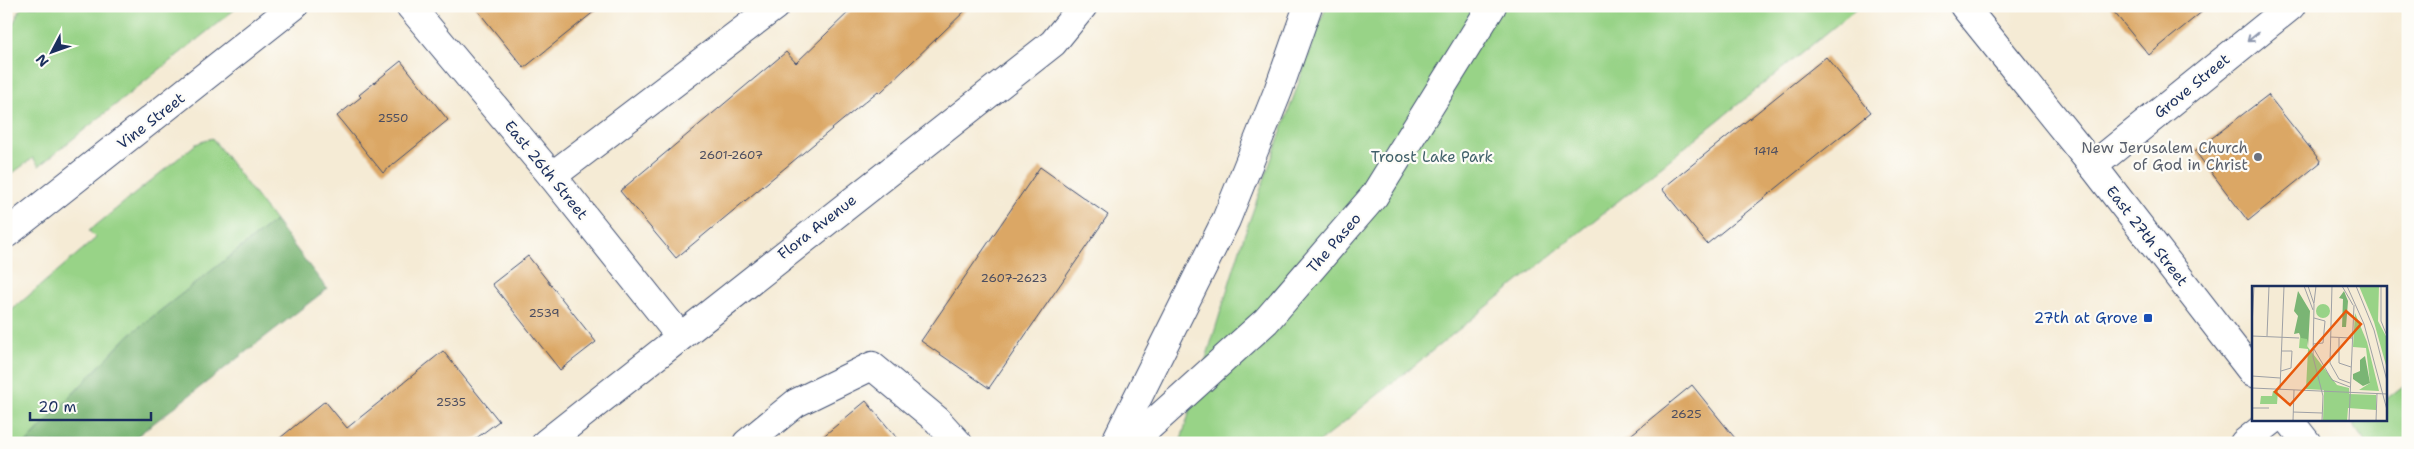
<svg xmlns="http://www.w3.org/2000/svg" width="2414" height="449" font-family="'Shantell Sans',sans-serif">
  <rect width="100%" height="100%" fill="#fdfcf7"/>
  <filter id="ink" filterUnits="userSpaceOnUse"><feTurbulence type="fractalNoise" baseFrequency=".02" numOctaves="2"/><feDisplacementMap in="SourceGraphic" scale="10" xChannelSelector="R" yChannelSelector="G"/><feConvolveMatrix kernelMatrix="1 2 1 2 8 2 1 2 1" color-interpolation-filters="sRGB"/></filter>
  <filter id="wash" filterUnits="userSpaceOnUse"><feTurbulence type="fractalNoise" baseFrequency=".0096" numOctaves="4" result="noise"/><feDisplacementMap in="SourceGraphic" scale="20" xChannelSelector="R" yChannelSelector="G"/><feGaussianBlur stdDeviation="1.12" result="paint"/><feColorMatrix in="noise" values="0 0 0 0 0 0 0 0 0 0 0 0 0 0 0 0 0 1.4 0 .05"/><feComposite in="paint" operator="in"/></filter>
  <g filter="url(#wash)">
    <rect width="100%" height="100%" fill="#f5ebd5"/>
    <g fill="#98d387" stroke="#5a8172">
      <polygon points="22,6 239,6 39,166 33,158 6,178 6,38"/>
      <polygon points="1326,6 1860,6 1318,443 1180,443 1244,236"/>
      <polygon points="212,138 275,221 128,336 26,443 6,443 6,315 96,238 89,231 196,144"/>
      <polygon points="2408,382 2408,443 2366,443 2353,425 2359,420 2385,420 2385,400"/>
    </g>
    <polygon fill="#7ab574" stroke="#4a7269" points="275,221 327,289 128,443 26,443 128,336"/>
    <g id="blocks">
      <g fill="#dba765">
        <polygon points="474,6 601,6 524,68"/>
        <polygon points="855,6 970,6 880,93 878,91 676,258 620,191 786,52 796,63"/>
        <polygon points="2109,6 2209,6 2149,55"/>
        <polygon points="1826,57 1871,112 1707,244 1662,189"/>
        <polygon points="401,61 448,120 383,173 337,116 361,97 359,95"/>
        <polygon points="2268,95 2321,162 2248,221 2195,151"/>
        <polygon points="1040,167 1108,215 989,388 921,341"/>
        <polygon points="528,256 596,342 560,370 492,284"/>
        <polygon points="443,351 499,421 470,443 274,443 325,401 347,428"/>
        <polygon points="1692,385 1739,443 1621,443"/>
        <polygon points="866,401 901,443 815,443"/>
      </g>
    </g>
  </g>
  <g filter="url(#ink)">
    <use href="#blocks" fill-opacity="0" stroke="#3c4b70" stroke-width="1"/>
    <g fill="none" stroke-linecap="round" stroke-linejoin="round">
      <g stroke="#3c4b70" stroke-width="30">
        <g id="minor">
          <polyline points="410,6 552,176 679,335"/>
          <polyline points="2093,166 2291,6"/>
          <polyline points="552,176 775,6"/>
          <polyline points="6,234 294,6"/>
          <polyline points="546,443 1053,43 1083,6"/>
          <polyline points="747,443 796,403 872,366 937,420 958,443"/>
          <polyline points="1115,443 1226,220 1278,91 1308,6"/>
          <polyline points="2244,443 2273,420"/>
        </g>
      </g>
      <g stroke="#3c4b70" stroke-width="30">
        <g id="major">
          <polyline points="1964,6 2093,166 2253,373"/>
          <polyline points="2289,420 2307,443"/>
          <polyline points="1131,443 1266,321 1374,196 1492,6"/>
        </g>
      </g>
      <use href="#minor" stroke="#fff" stroke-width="28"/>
      <use href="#major" stroke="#fff" stroke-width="28"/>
    </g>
    <defs><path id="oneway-shaft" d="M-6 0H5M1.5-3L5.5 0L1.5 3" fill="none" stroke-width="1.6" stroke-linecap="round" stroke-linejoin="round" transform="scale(1.25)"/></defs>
    <use stroke="#8d97ae" href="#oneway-shaft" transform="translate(2253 37) rotate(141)"/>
  </g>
  <circle fill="#6b7280" stroke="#fdfcf7" stroke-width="2" cx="2258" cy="157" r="5"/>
  <rect fill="#1a4fb4" stroke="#fdfcf7" stroke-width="2" x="2143" y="313" width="10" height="10" rx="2.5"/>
  <g text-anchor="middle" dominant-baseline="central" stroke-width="4.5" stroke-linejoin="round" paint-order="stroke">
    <g font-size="12" fill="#4b4d60">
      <text x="393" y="118">2550</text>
      <text x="1766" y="151">1414</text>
      <text x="731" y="155">2601-2607</text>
      <text x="1014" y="278">2607-2623</text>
      <text x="544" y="313">2539</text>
      <text x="451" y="402">2535</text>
      <text x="1686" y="414">2625</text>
    </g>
    <g font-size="15" fill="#1b2f5e" stroke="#fdfcf7">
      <text transform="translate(2192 86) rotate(-39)">Grove Street</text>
      <text transform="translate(151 121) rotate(-38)">Vine Street</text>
      <text transform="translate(546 170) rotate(51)">East 26th Street</text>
      <text transform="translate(817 227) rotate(-38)">Flora Avenue</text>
      <text transform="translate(2147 236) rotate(52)">East 27th Street</text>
      <text transform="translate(1334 243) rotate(-49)">The Paseo</text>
    </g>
    <g font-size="15" fill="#5b616d" stroke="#fdfcf7" text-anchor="end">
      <text x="2248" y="148">New Jerusalem Church<tspan x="2248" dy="17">of God in Christ</tspan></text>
    </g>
    <g font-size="15" fill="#40606a" stroke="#fdfcf7">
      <text x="1432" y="157">Troost Lake Park</text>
    </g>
    <g font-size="15" fill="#164399" stroke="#fdfcf7" text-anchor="end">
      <text x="2138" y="318">27th at Grove</text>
    </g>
  </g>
  <g transform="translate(2252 286)">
    <rect width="135" height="135" fill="#f5ebd5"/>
    <path d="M107,0H127L126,35L135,52V83L122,36ZM64 25a7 7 0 1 1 14 0a7 7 0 1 1-14 0ZM103,27L115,56L127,105L107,104L118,97L114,62L101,61ZM48,50L55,52V60L85,99L97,102V108L124,109V124L96,122L95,135H71L72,104L54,103L56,63L47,62ZM21,105H26L25,118H8L9,110H20Z" fill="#98d387"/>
    <path d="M46,5L58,25L56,62L55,53L49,52L47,47L42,48L46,30L42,25ZM92,5L96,15L94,41H90L91,13L87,12ZM113,70L118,97L111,100L101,93V88L108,85V74Z" fill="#7ab574"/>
    <path fill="none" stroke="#9ea0a5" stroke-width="1" d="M52,0L61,24M56,0L62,18L61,71L71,110L70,135M80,0L78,77L87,93L98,97M90,0L101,19M95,0L112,38L135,124M104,0L122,44L135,95M129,0V35L135,50M62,17L64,0M0,41L2,0M0,50L47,52M15,50L17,0M78,51L100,52M87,52V77L99,81M61,58L71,57L73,35L62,32M62,63L80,94L98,101M29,85L39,82L40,65H30M0,90L28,92M0,102L135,108M28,103L32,0M0,122H17M41,126L70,127M41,135L42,104M97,135L102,19M124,135L125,107"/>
    <path fill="#e8590c" fill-opacity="0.15" stroke="#e8590c" stroke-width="2.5" d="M94,25L109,38L38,119L23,106Z"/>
    <rect width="135" height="135" fill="none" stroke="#1b2f5e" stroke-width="2.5"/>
  </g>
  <rect width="2414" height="449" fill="none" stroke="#fdfcf7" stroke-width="25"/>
  <g transform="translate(52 52) rotate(229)" stroke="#fdfcf7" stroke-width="4" paint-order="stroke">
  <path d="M0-4L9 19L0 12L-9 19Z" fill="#1b2f5e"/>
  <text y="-8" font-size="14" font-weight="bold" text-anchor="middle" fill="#1b2f5e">N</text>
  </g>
  <path d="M30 412v8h121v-8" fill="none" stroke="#1b2f5e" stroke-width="2.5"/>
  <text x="38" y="412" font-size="15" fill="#1b2f5e" stroke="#fdfcf7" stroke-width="4" paint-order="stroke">20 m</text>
</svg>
